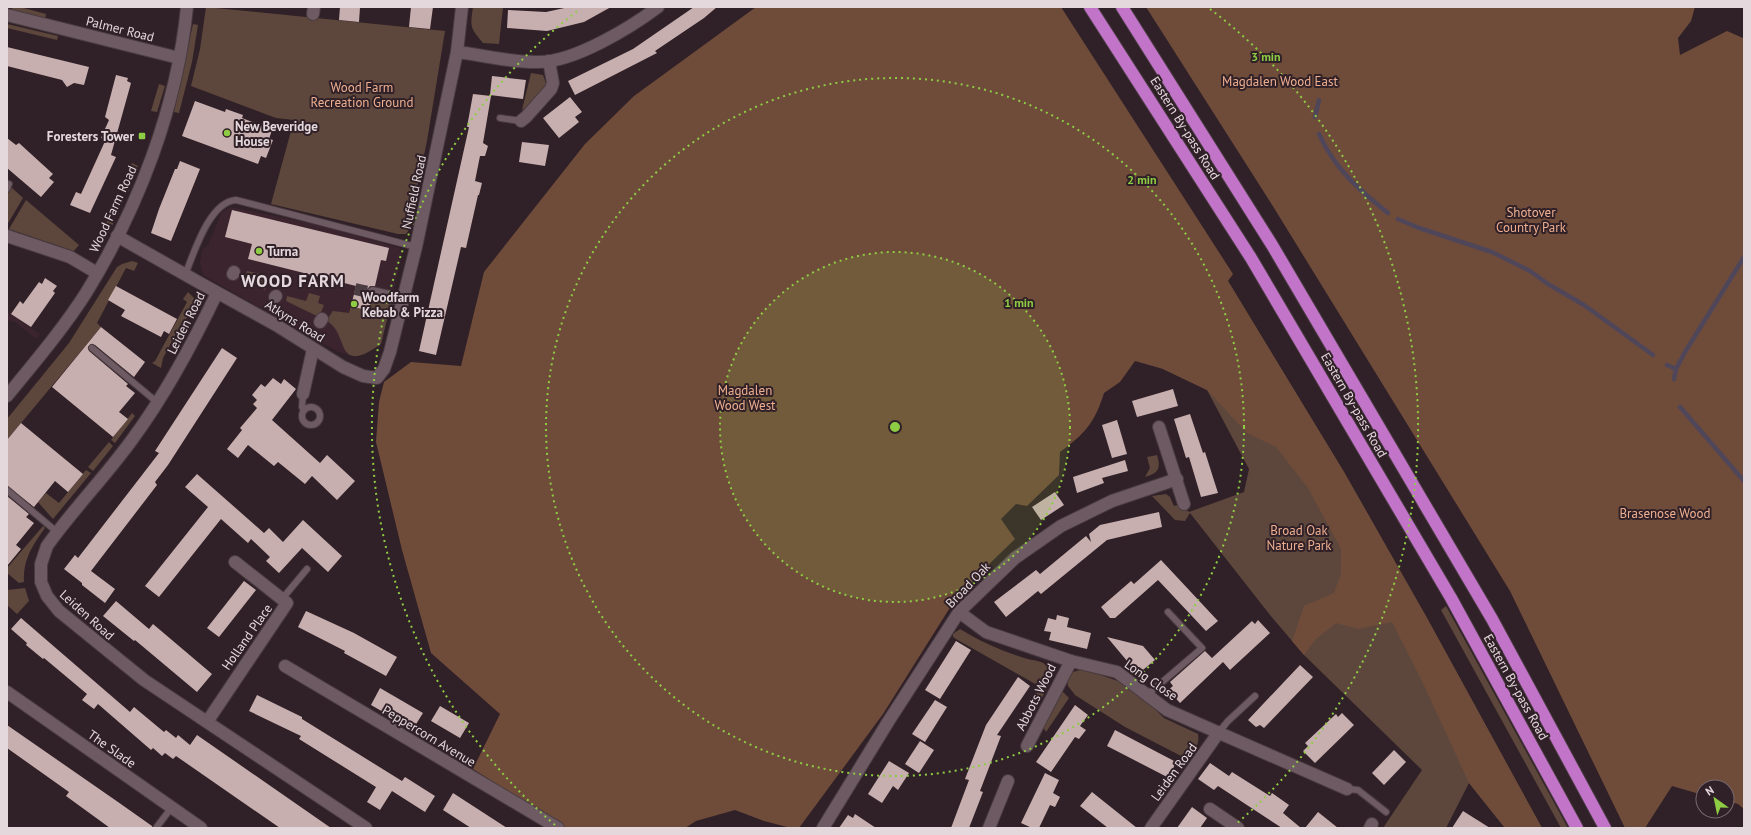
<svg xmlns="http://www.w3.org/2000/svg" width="1751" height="835" font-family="'PT Sans',sans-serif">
  <rect width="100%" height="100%" fill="#302027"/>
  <g fill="#3c242f">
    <polygon points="230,207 314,224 400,248 402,253 381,344 356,356 338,352 203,275 200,263 202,250 208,245 222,212"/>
    <polygon points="7,313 11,314 40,334 36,339 15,322 7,320"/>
  </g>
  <g fill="#5d473c">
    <polygon points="12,7 20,7 46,14 45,19 12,10"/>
    <polygon points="206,7 445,31 427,141 408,231 406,234 398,234 271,204 294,120 276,118 191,86 200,49"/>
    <path d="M473,7H503L499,44L483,43C470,28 470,27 473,7Z"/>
    <polygon points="7,24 58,36 57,40 7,28"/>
    <polygon points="193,24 198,25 192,62 179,113 174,112"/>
    <polygon points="531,73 543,75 547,86 531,104 522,110"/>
    <polygon points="159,84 165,86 157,112 151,111"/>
    <polygon points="132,163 138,166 128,192 122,189"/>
    <polygon points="11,187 23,198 7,225 7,196"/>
    <polygon points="26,200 79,245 74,251 9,229"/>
    <polygon points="109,217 115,220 103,243 97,240"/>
    <polygon points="132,261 138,263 134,271 126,268 97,323 101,327 7,440 7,419 69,343 117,267 122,264"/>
    <polygon points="247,271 269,276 265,290 245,278"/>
    <polygon points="1228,281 1344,472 1427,618 1542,828 1505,828 1469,783 1446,828 1383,828 1422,770 1304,655 1270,615 1190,513 1185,521 1175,520 1152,496 1166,494 1170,497 1174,506 1181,504 1189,512 1244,492 1249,469 1207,390 1163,369"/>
    <polygon points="188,292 194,298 195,311 182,322 163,358 161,368 152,363 155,361 187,302 183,299"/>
    <polygon points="309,293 320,296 318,303 324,305 319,317 286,301 287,296 306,301"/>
    <path d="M373,296L391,303L381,344C333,378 350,331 326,321L333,311L349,313L351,306L369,310Z"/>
    <polygon points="132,413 135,416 115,443 111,440"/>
    <polygon points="109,442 113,446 93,471 88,467"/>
    <path d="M1157,455C1161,468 1159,473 1145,477L1150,468L1147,457Z"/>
    <polygon points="86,470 91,473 53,519 38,502 46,493 59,503"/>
    <path d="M43,526L45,528C32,546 23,560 24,582L19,583L7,573V568Z"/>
    <polygon points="25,588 29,601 17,614 7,605 7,590"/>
    <polygon points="1446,606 1568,828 1561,828 1441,610"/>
    <path d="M960,629C981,642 1004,652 1028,659C1034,661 1043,660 1047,667C1053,676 1044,682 1037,685L956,639L953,637V634Z"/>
    <path d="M1083,669L1118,681L1150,704L1164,718L1198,734C1200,745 1194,754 1183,757L1125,727L1075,695L1068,686L1067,681L1073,672Z"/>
    <polygon points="1049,685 1034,712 1030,714 1023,714 1039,689"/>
    <polygon points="1061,690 1069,698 1046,732 1042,725"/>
  </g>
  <g fill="#6f4c3a">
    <path d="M756,7H1061L1233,274L1228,281L1344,472L1427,618L1542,828H1505L1469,783L1422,681L1392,622L1358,629L1336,623L1315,640L1304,655L1292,641L1304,606L1334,593L1341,574V549L1308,488L1276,447L1247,433L1207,390L1163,369L1135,361L1120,382L1104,393C1095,422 1085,434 1060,452L1059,475L1027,506L1016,504L1001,519L1015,539L982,571L951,606L883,714L799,828H791L764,821L735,810L696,821L685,828H565L473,769L500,714L431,653L402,550L376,442L379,402L384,382L411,362L461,366L484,272L585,144L634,96Z"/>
    <polygon points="1146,7 1695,7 1691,21 1678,38 1680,55 1727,31 1743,38 1744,36 1744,809 1738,804 1727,801 1727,787 1703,787 1703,795 1672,786 1645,828 1625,828 1510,591 1274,208"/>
  </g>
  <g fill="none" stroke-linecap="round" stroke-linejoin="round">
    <g stroke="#50465a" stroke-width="4.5">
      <polyline points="1315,117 1319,100"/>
      <path d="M1319,134C1335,169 1358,189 1388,213"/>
      <polyline points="1398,219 1419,228 1492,252 1530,271 1548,284 1584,305 1653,355"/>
      <polyline points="1667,365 1676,369"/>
      <polyline points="1674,379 1676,369 1685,352 1744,257"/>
      <polyline points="1680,407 1744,481"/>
    </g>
  </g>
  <g fill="#c8afaf">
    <polygon points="340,7 360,7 359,22 339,20"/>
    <polygon points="411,7 433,7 430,29 409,27"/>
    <polygon points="569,7 611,7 584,22 547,31 507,28 508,10 546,12"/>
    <polygon points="694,7 717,7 704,18 655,51 657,53 575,95 568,81 633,49"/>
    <polygon points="7,47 89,67 84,85 74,83 67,87 62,80 7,66"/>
    <polygon points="116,75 128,78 127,81 131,83 111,155 116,157 90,213 70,205 76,192 81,194 106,139 101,138 109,120 105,117"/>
    <polygon points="492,76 526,80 523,99 490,95"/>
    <polygon points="473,94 491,96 483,143 488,146 485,156 480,156 475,181 482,183 479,195 478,195 466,248 461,247 436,355 419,351 469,127 467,127"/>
    <polygon points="570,97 582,112 575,117 579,122 559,138 543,118"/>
    <polygon points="195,101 225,112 226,109 243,115 242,118 272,130 269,139 273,140 266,158 261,156 258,164 182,136"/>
    <polygon points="7,138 16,145 19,143 53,174 49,178 54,182 41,197 7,168"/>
    <polygon points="522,142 549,145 545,166 519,162"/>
    <polygon points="180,161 200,169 171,241 151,233 159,209 175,169 177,169"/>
    <polygon points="232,210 389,248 386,261 381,260 375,286 370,286 366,291 366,296 371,300 369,311 351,306 356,286 248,259 252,244 225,237"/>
    <polygon points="45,278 57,286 53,291 55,293 31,327 11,314 20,301 23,304 39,282 42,284"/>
    <polygon points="116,286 177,319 169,334 164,331 161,337 121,316 125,310 108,300"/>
    <polygon points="101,327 145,362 134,377 95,345 91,344 88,347 89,351 128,384 126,386 135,393 119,412 128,419 113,437 52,387"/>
    <polygon points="222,348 237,358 168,465 155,482 157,485 91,571 115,589 105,603 82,585 82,583 64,569 75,555 78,558 159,453 155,451"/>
    <polygon points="273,378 281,384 284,379 296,389 272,420 320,463 327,455 355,481 337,500 312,476 305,484 278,462 274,466 248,445 238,458 227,449 242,430 240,428 257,408 253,404 257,400 252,395 261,384 265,387"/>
    <polygon points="1173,389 1178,406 1137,417 1132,401"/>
    <polygon points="1190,414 1203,453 1205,452 1218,493 1201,497 1189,457 1186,458 1174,419"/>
    <polygon points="1117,420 1127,454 1112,458 1102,425"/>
    <polygon points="21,423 83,474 68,492 55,481 34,507 7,486 7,440"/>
    <polygon points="1125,460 1128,471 1102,478 1104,483 1077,493 1073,477"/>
    <polygon points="197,474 264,533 269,528 283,542 303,520 342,556 328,572 302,548 279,573 266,561 270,557 251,539 248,543 221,519 159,597 145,586 208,507 185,487"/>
    <polygon points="1055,492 1064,505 1041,520 1032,507"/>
    <polygon points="7,496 29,514 26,517 34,523 16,545 21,549 7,566"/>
    <polygon points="1159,512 1162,527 1107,540 1041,594 1038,591 1006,617 994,602 1036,570 1040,574 1086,536 1091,542 1089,534 1100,525"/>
    <polygon points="1161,560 1218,621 1206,631 1158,580 1115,618 1110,618 1101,607 1131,581 1134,584"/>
    <polygon points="244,581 256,590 219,637 207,628"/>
    <polygon points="116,601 149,629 153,624 212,674 197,692 135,640 134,641 103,616"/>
    <polygon points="306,611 354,633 397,657 386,676 344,653 345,651 298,627"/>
    <polygon points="1057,615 1069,618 1067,627 1091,633 1087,649 1049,640 1051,632 1044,631 1048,618 1056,620"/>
    <polygon points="21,618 130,712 134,707 164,732 166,730 176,738 178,735 190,745 197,735 331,828 280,828 176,756 173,759 165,753 162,756 153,748 151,750 98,704 94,709 82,700 87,694 44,658 43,659 26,645 27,643 11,629"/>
    <polygon points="1258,620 1270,633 1230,670 1223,662 1180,703 1168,690 1173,686 1170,682 1205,651 1212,658 1252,621 1255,624"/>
    <polygon points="1107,637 1143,646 1155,660 1138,674"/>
    <polygon points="956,641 971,650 940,699 925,690"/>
    <polygon points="1300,665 1313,677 1264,728 1260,725 1256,727 1248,720"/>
    <polygon points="1018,677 1030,686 997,735 1001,736 980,791 983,792 969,828 951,828 969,780 965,779 986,725"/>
    <polygon points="380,688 423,713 413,729 371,705"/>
    <polygon points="257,695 302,717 302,719 402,781 405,777 435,796 425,812 392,791 380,810 367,802 376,787 299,739 301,736 249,711"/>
    <polygon points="935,700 947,707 925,742 912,734"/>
    <polygon points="1075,705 1088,715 1080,726 1086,730 1079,739 1075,737 1051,772 1036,762"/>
    <polygon points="440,706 469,723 460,738 431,721"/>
    <polygon points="1342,713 1354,725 1315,763 1303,751 1308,746 1305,743 1336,714 1338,717"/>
    <polygon points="7,725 118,802 152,826 152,828 110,828 66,796 69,792 7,748"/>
    <polygon points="1115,730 1176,762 1169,778 1107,746"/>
    <polygon points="920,741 934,750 919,773 905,764"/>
    <polygon points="1394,750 1406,762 1384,785 1372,773"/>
    <polygon points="889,761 909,773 898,790 893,786 882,803 868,794"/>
    <polygon points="1210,763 1229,776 1232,772 1270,796 1272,793 1289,805 1283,813 1301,828 1282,828 1218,786 1214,790 1198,779"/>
    <polygon points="1045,773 1059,780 1053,793 1060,797 1055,807 1050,805 1039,828 1032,828 1021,823"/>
    <polygon points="1092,792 1137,828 1108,828 1080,806"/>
    <polygon points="453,793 507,828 471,828 443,810"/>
    <polygon points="1192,807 1207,818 1200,828 1177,828"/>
    <polygon points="1463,811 1490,828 1452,828"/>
    <polygon points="1318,812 1338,828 1305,828"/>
    <polygon points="855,814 876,828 839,828 848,815 853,818"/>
  </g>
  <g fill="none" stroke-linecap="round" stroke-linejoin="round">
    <polyline stroke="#4b3c42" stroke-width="12" stroke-dasharray="12 6" stroke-linecap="butt" points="355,289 373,293"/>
    <g stroke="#493b41" stroke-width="8">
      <g id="lane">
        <polyline points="500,118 521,121"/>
        <polyline points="7,189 9,184"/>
        <path d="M185,275C194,253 209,202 236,200L416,247"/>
        <polyline points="92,348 158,403"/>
        <polyline points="303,394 302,407 304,410"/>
        <circle cx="311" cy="416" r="9"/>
        <polyline points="7,490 57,532"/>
        <polyline points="282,599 307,569"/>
        <polyline points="1147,695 1202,648 1168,612"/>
        <polyline points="1219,732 1228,721 1255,696"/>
        <polyline points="1347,789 1358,790 1386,812"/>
        <polyline points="156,828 172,807"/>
      </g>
    </g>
    <g stroke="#493b41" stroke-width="14">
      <g id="street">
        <polyline points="313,14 314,7"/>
        <polyline points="7,15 179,58"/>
        <path d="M457,52C483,55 512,63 539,62C574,62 630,28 658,7"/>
        <polyline points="521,121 526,117 551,89 553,83 549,61"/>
        <polyline points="7,236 70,257 97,273"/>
        <polyline points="117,236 200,283 276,325 343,367 363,376 377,378 384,369 390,352 416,247 457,52 462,7"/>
        <polyline points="233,274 234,272"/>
        <path d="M217,293C193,343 167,392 134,437C107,475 74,508 47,546L41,564V582L47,596L59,611L144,680L366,828"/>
        <polyline points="373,293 394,298"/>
        <polyline points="275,297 276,296"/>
        <polyline points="320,322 322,319"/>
        <polyline points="303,394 313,349"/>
        <path d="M7,396C34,363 63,329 86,293C139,207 177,107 187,7"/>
        <polyline points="1159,427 1184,504"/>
        <polyline points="959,612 986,632 1071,661 1117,672 1167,710 1347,789"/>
        <polyline points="285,666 558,828"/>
        <polyline points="207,722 287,603 235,562"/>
        <polyline points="1027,746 1071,661"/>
        <polyline points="1210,809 1238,828"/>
        <polyline points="823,828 888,722 959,612 1015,558 1061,526 1112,501 1177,479"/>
        <polyline points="989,828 1008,781"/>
        <polyline points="1151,828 1219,732"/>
        <polyline points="1370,828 1372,824"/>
      </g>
    </g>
    <g stroke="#493b41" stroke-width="14">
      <polyline id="secondary" points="7,692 201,828"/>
    </g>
    <g stroke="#493b41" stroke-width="14">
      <g id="highway">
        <polyline points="1090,7 1251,258 1451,598 1577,828"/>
        <polyline points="1122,7 1272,245 1492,619 1605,828"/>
      </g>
    </g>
    <use href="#lane" stroke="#6e5a62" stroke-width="6"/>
    <use href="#street" stroke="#6e5a62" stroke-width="12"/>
    <use href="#secondary" stroke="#6e5a62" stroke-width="12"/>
    <use href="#highway" stroke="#c274c9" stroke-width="12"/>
  </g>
  <circle cx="895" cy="427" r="175" fill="#8ecd43" fill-opacity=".12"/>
  <g fill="none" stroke="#8ecd43" stroke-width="2" stroke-dasharray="2 4">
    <circle cx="895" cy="427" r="175"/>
    <circle cx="895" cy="427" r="349"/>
    <path d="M555 825A524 524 0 0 1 580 9M1210 9A524 524 0 0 1 1235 825"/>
  </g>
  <g fill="#8ecd43" stroke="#302027" stroke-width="1.5">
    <circle cx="227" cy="133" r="4"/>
    <rect x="138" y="132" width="8" height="8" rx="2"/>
    <circle cx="259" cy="251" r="4"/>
    <circle cx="354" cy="304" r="4"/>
  </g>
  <g text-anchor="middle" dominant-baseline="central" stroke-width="4" stroke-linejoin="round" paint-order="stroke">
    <g font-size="13" fill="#e4d8dc" stroke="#302027">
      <text transform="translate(120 29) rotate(14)">Palmer Road</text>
      <text transform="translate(1185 128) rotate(58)">Eastern By-pass Road</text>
      <text transform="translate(414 192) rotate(-78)">Nuffield Road</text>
      <text transform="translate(113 209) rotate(-65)">Wood Farm Road</text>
      <text transform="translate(295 321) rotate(32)">Atkyns Road</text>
      <text transform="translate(186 323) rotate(-63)">Leiden Road</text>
      <text transform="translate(1354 405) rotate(60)">Eastern By-pass Road</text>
      <text transform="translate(968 585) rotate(-46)">Broad Oak</text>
      <text transform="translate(87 615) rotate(42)">Leiden Road</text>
      <text transform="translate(247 637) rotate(-55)">Holland Place</text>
      <text transform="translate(1151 680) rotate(35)">Long Close</text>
      <text transform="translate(1516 687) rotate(61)">Eastern By-pass Road</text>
      <text transform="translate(1036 697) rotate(-63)">Abbots Wood</text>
      <text transform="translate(429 736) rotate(31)">Peppercorn Avenue</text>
      <text transform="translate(112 749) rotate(35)">The Slade</text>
      <text transform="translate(1174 772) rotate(-54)">Leiden Road</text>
    </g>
    <g font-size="13" fill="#eeaf90" stroke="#302027">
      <text x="1280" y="81">Magdalen Wood East</text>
      <text x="362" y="87">Wood Farm<tspan x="362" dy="15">Recreation Ground</tspan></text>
      <text x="1531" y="212">Shotover<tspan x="1531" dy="15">Country Park</tspan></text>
      <text x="745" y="390">Magdalen<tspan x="745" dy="15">Wood West</tspan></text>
      <text x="1665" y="513">Brasenose Wood</text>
      <text x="1299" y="530">Broad Oak<tspan x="1299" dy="15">Nature Park</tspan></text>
    </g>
    <g font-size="13" font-weight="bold" fill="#e4d8dc" stroke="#302027" text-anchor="start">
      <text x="235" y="126">New Beveridge<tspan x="235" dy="15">House</tspan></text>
      <text x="134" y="136" text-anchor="end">Foresters Tower</text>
      <text x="267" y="251">Turna</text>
      <text x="362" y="297">Woodfarm<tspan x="362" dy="15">Kebab &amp; Pizza</tspan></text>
    </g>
    <g font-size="17" font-weight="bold" letter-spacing="1" fill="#e4d8dc" stroke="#302027">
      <text x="293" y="281">WOOD FARM</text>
    </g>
  </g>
  <circle cx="895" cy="427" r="6" fill="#8ecd43" stroke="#302027" stroke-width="2"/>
  <g font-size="12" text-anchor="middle" font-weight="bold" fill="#8ecd43" stroke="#302027" stroke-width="4" stroke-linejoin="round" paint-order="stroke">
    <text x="1266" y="61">3 min</text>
    <text x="1142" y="184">2 min</text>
    <text x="1019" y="307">1 min</text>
  </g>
  <rect width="1751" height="835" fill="none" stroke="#e4d8dc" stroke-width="16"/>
  <g transform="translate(1715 799) rotate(327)"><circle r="19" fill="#302027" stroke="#786a6f"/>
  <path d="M0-3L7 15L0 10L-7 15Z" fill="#8ecd43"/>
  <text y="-6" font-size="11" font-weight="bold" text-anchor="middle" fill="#e4d8dc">N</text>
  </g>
</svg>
